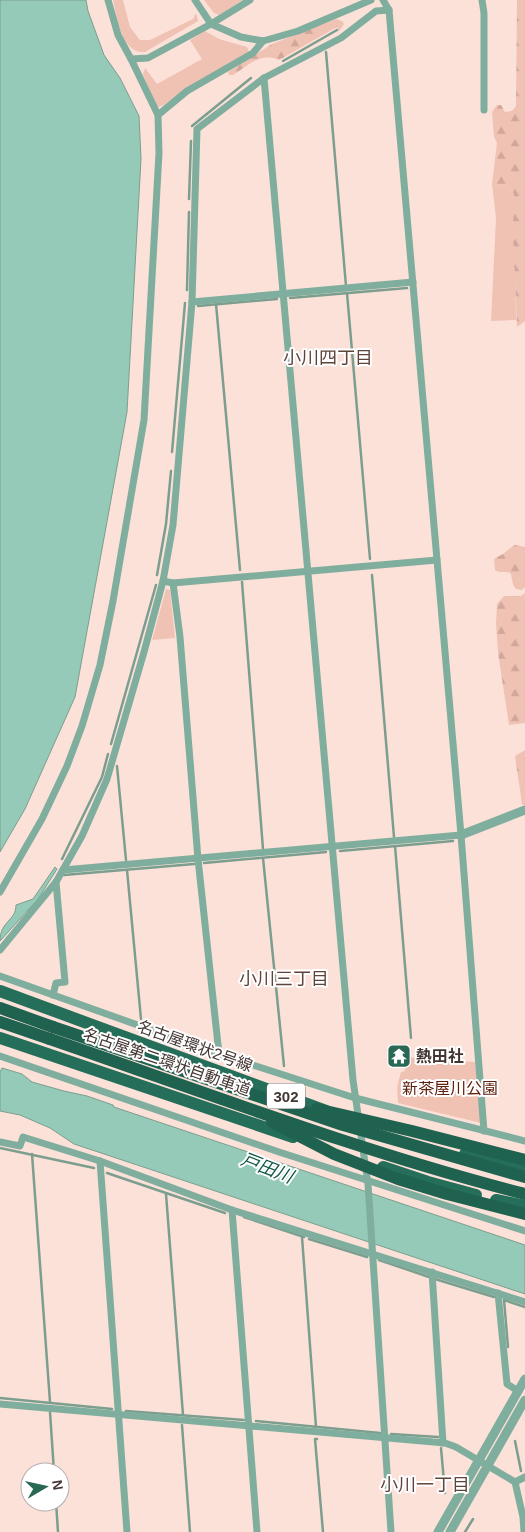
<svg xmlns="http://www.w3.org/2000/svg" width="525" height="1532" font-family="Helvetica,'Noto Sans JP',sans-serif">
  <defs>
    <pattern id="forest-firs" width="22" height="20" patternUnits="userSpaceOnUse" patternTransform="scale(1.25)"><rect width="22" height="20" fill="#f0c2b4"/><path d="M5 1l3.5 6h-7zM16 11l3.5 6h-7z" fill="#cfa79b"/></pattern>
  </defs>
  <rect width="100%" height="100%" fill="#fce1d9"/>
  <g fill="#f0c2b4">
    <path d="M113,0H123L130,27L140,40H150L193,19L196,13L198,21L145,52C121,54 117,17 113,0Z"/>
    <polygon points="204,0 243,0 219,15 214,13"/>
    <polygon points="205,31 219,39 247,47 249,52 186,88 164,105 159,107 155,105 143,74 145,68 157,84 202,59 190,40"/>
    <polygon points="492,184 505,186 514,194 516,320 491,321 496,218"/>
    <polygon points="166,589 170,590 175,638 152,640"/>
    <polygon points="407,1057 475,1062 481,1123 398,1103 397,1087 401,1072 405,1071"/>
  </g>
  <g fill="url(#forest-firs)">
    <polygon points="517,0 525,0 525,321 517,327 513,229 514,194 505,186 492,184 497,143 494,137 492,112 497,105 501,105 505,112 512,111 516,106"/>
    <path d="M336,19L342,21L344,24L339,31L337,27L279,60C260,52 249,65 233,75H229L228,72L272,44Z"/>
    <path d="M515,545L525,547V587L522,590L516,589L513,585L511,574C507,570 500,574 495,570L494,559C497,556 500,556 503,554C508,550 510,548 515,545Z"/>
    <polygon points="525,593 525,723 509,725 498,653 496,624 497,604 504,596 521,596"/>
    <polygon points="525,750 525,805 523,805 522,804 515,756"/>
  </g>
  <g fill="#94cab7" stroke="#7c9e8f">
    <polygon points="0,0 86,0 88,11 104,55 120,78 139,116 141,159 127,412 75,697 25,809 0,852"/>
    <path d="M55,867L57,869L38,899L0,941C0,921 16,921 16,905L33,899Z"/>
    <polygon points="2,1068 22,1074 32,1082 64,1091 87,1096 113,1105 114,1107 525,1245 525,1294 74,1144 50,1128 20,1115 0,1111 0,1072"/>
  </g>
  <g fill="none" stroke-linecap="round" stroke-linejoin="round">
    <g stroke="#7c9e8f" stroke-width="2.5">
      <polyline points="326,52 346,286"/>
      <polyline points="283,61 337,30"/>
      <polyline points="192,126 251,78"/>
      <polyline points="189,199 191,141"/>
      <polyline points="187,290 189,212"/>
      <polyline points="347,293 370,559"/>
      <polyline points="290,298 407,288"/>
      <polyline points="216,304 240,570"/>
      <polyline points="198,306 277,299"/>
      <polyline points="172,452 185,303"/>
      <polyline points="157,575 166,524 171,471"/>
      <polyline points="372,575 394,837"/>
      <polyline points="242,582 263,849"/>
      <polyline points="111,744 156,585"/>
      <polyline points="117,766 126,860"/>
      <polyline points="395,846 411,1038"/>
      <polyline points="340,851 453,841"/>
      <polyline points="263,858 284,1066"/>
      <polyline points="62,859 102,777 108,754"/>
      <polyline points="204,863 326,852"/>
      <polyline points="127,870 141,1019"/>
      <polyline points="64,875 194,864"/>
      <polyline points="0,1148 94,1168"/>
      <polyline points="32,1154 50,1402"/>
      <polyline points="107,1173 225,1213"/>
      <polyline points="166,1194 183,1415"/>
      <polyline points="244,1217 304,1237"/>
      <polyline points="302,1237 316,1427"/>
      <polyline points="309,1239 367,1257"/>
      <polyline points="379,1260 429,1277"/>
      <polyline points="435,1279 494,1297"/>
      <polyline points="508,1347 504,1300 525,1307"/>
      <polyline points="0,1398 112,1409"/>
      <polyline points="126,1411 244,1420"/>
      <polyline points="50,1412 54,1472"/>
      <polyline points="256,1421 380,1433"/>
      <polyline points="182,1425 190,1532"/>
      <polyline points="391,1434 438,1437"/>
      <polyline points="317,1439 315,1439 323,1532"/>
      <polyline points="515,1441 521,1471"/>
      <polyline points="441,1448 445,1493"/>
      <polyline points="56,1502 58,1532"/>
      <polyline points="465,1532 473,1519"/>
    </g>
    <g stroke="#80ae9e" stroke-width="7">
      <polyline points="108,0 118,35 131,59 148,58 211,24 250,0"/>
      <polyline points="195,0 211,24 241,37 263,41 298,31 371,0"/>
      <polyline points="383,0 389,10 461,835 484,1131"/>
      <polyline points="482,0 484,13 484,110"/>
      <polyline points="131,59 158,115"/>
      <polyline points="264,78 353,1080 368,1184 391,1532"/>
      <polyline points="192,302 413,282"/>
      <polyline points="163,581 173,583 437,560"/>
      <polyline points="173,583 180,637 198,859 219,1054"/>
      <polyline points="63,870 461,835"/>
      <polyline points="0,892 42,819 67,766 82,726 100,665 113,601 144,420 159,153 158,115 187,91 253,53 263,41"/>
      <polyline points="0,950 56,882 82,836 107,779 144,652 163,581 173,525 192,302 197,129 264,78 341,38 376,11 389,10"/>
      <polyline points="0,976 219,1054 355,1098 525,1141"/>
      <polyline points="53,995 56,983 65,982 56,882"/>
      <polyline points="0,1056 279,1152 525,1231"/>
      <polyline points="0,1142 20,1146 23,1137 100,1161 232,1210 525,1302"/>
      <polyline points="100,1161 127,1532"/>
      <polyline points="232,1210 257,1532"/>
      <polyline points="432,1272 443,1443"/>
      <polyline points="498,1293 507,1384 518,1391"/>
      <polyline points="0,1404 445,1443 456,1447 515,1482 523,1517 524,1532"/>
      <polyline points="515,1482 525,1477"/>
    </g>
    <g stroke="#80ae9e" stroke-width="9">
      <polyline points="461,835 525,810"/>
      <polyline points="438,1532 525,1379"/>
      <polyline points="450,1532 525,1400"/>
    </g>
    <g stroke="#256e59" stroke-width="12">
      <polyline points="0,991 326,1111"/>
      <polyline points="0,1038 293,1137"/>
      <polyline points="465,1154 525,1169"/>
      <polyline points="383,1167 428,1182 476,1195"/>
      <polyline points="496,1200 525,1206"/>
    </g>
    <g stroke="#1f624f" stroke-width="12">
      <polyline points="0,1008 53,1027"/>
      <polyline points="0,1022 50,1039"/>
    </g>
    <g stroke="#1f624f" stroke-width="12">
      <polyline points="53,1027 343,1125 525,1177"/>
      <path d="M50,1039C207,1093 364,1153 525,1194"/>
      <polyline points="317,1109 412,1131 525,1160"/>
      <polyline points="272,1122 334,1154 398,1179 447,1194 525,1214"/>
    </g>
  </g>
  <defs>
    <g id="temple-square" transform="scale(1.25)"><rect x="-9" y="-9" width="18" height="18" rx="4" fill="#286855" stroke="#fff"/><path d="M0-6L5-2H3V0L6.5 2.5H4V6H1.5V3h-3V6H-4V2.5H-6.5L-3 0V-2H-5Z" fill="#fff"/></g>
  </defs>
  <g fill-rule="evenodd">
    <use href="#temple-square" x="399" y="1056"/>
  </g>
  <g text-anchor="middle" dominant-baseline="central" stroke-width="4" stroke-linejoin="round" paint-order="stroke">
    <rect fill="#fff" stroke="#7b7270" stroke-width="1" x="267" y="1083.5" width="38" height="25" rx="4"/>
    <g font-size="15" font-weight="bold" fill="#433632">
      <text x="286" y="1096">302</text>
    </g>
    <g font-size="16" fill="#433632" stroke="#fff">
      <text transform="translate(195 1046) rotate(20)">名古屋環状2号線</text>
      <text transform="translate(167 1062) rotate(19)">名古屋第二環状自動車道</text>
    </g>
    <g font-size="16" font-weight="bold" fill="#433632" stroke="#fff" text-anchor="start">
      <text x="416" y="1056">熱田社</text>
    </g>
    <g font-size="16" fill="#5f2210" stroke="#fff">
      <text x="450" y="1088">新茶屋川公園</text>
    </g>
    <g font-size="18" fill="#5f443c" stroke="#fff">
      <text x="328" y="358">小川四丁目</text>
      <text x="284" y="979">小川三丁目</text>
      <text x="425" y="1485">小川一丁目</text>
    </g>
    <g font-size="18" font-style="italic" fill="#105846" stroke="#fff">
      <text transform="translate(267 1168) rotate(21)">戸田川</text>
    </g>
  </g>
  <g transform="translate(45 1487) rotate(81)"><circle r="24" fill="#ffffff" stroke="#b4afad"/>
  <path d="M0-4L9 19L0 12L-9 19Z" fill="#286855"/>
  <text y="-8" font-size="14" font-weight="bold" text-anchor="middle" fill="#433632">N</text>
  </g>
</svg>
